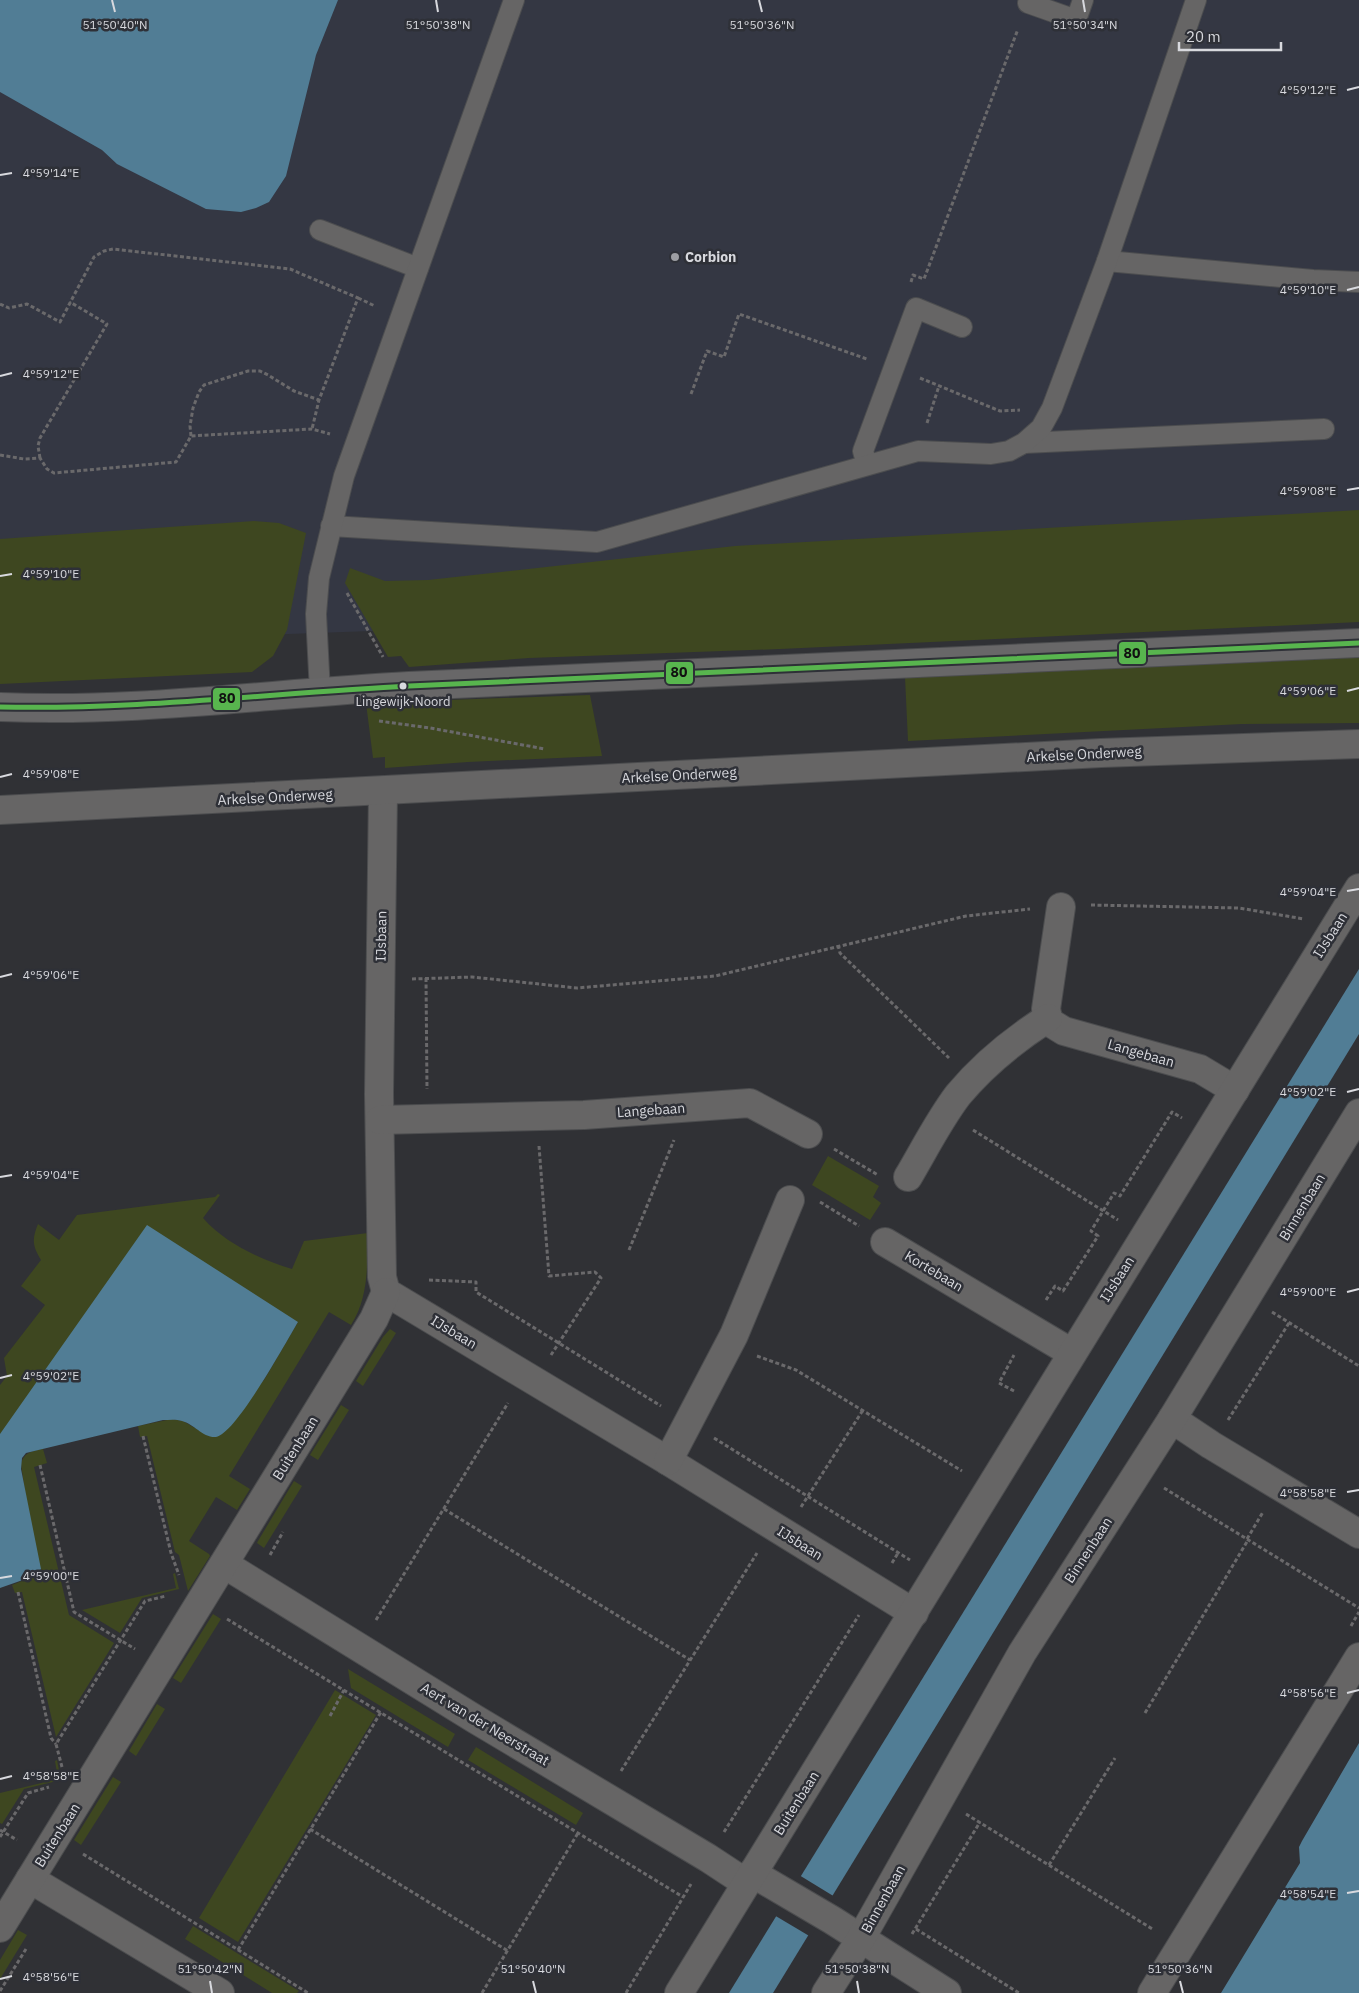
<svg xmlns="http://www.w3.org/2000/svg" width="1359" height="1993" font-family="'IBM Plex Sans',sans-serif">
  <rect width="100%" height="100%" fill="#303135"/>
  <polygon fill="#343743" points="0,0 1359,0 1359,595 42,643 0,642"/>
  <g fill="#3e4720">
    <polygon points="1359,510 1359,622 780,649 529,658 409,667 401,656 388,657 345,583 350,568 385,581 428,580 735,546"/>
    <polygon points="254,521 279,523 306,533 287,630 273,656 252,672 0,684 0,539"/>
    <polygon points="1359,654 1359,723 1242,724 908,741 905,677 1072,666"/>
    <polygon points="590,695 602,756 468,762 385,768 385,757 373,758 366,703"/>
    <polygon points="828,1156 879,1186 873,1197 881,1203 870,1220 812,1185"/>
    <path d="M218,1194L220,1195L203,1218C226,1244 260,1259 292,1269L304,1241L368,1233C367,1265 369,1297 351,1325L329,1312L229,1476L250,1489L237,1510L216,1497L189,1541L209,1554L210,1556L188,1591L179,1555L175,1552L147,1436L140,1437L138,1426L172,1419L183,1421L209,1436L264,1380L298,1322L0,1435V1385L7,1376L4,1358L45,1305L21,1286L41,1260C32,1245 32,1239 38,1224L59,1240L77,1215L215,1197Z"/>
    <polygon points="390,1329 396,1333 363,1386 356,1381 383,1337"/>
    <polygon points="341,1405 349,1410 318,1460 310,1455"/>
    <path d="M43,1449L47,1463L34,1467L69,1615L114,1643L56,1737L22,1592L15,1593L12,1585L37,1575L21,1464C24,1452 33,1451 43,1449Z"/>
    <polygon points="294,1481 302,1486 264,1548 257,1543 258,1541"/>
    <polygon points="175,1573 179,1589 142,1598 120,1633 82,1610 176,1588 173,1574"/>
    <polygon points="213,1614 221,1619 181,1683 173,1678"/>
    <polygon points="348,1669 455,1734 448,1747 351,1688"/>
    <polygon points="335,1690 376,1715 238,1942 199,1918"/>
    <polygon points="157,1704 165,1709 136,1756 129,1751"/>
    <polygon points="476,1747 583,1813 576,1825 468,1760"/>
    <polygon points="57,1760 61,1780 24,1789 2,1824 0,1823 0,1793 58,1779 55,1761"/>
    <polygon points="113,1777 121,1782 81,1845 74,1840"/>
    <polygon points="193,1926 299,1991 297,1993 272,1993 185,1939"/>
    <polygon points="18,1930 27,1935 0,1979 0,1960"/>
  </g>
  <g fill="#517d95">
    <polygon points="0,0 338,0 316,55 286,176 269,202 256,208 241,212 206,209 117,164 102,150 0,92"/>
    <polygon points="1359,969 1359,1034 773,1993 729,1993"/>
    <path d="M147,1225L298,1322C286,1342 236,1434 216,1437C203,1438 194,1424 182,1421C176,1419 169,1420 163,1420L26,1453L22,1458L21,1469L41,1569L37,1575L0,1588V1434Z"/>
    <polygon points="1359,1743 1359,1993 1221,1993 1300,1863 1299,1847 1302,1841"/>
  </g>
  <polygon fill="#303135" points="799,1875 835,1897 811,1937 774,1915"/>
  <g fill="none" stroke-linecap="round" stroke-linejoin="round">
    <g stroke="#4c4d4f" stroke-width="22">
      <g id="service">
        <polyline points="1028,3 1076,20 1083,0"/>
        <polyline points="320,230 418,268"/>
        <polyline points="1107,261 1313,280 1359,282"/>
        <polyline points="1024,443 1324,429"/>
        <polyline points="867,465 863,451 916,308 962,327"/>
        <polyline points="331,526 597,542 918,451 991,454 1009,451 1024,443 1041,428 1052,408 1107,261 1196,0"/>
        <polyline points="320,692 316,614 319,578 344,476 514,0"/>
      </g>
    </g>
    <g stroke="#4c4d4f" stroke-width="30">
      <g id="minor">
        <polyline points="383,792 379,1094 382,1277 386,1292 668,1461 914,1613"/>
        <polyline points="0,810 1101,753 1359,744"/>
        <polyline points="1061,907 1046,1009 1048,1018 1051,1023 1064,1031 1200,1069 1235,1090"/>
        <polyline points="380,1120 584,1115 750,1103 808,1134"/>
        <path d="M908,1177C924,1150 939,1120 958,1095C983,1065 1015,1039 1048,1018"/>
        <polyline points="885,1242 1072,1353"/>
        <polyline points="1172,1419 1211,1445 1359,1534"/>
        <polyline points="668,1461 734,1335 790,1200"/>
        <polyline points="224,1564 475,1719 708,1858 746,1883"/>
        <polyline points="752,1873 832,1920 947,1993"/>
        <polyline points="30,1879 220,1993"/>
        <polyline points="0,1928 374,1319 386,1292"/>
        <polyline points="679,1993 1359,888"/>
        <polyline points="826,1993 860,1940 1022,1653 1172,1419 1359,1113"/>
        <polyline points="1152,1993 1359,1657"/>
      </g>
    </g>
    <g stroke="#4c4d4f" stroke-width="30">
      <path id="secondary" d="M0,707C137,713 273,693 409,686C726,672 1042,657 1359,643"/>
    </g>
    <g stroke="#6a696b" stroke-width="3" stroke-dasharray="4 2.5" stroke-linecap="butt">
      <polyline points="911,282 913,275 924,279 1018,29"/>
      <polyline points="358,298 375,306"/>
      <polyline points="0,304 9,308 27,304 60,322 94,257 104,251 113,249 290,269 358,298 319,400 312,429"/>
      <polyline points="920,378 1000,411 1020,410"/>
      <polyline points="691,394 707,351 724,357 739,314 867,359"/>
      <polyline points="927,423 939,386"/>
      <polyline points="191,436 190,426 193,408 199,392 204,385 248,371 260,371 268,375 294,391 319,400"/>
      <polyline points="0,455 24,459 40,458 47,469 54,473 176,462 191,436 312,429 330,434"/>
      <polyline points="40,458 38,446 40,438 107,324 70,302"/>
      <polyline points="347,593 383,657"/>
      <polyline points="379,721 430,728 545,749"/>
      <polyline points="1091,905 1239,908 1304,919"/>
      <polyline points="838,945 840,953 949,1058"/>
      <polyline points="426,978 427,1089"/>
      <polyline points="412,979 472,977 577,988 715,976 966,916 1030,909"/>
      <polyline points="973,1130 1118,1220"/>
      <polyline points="539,1146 549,1276 595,1272 601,1278 551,1355"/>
      <polyline points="834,1149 878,1175"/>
      <polyline points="820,1202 859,1226"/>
      <polyline points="629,1250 674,1140"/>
      <polyline points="429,1280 476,1282 476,1292 661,1406"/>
      <polyline points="1046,1300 1055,1286 1063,1291 1098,1236 1091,1231 1114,1193 1120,1196 1172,1112 1182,1118"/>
      <polyline points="1272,1312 1359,1366"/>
      <polyline points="757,1356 796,1370 962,1471"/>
      <polyline points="1014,1391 999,1383 1014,1355"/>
      <polyline points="1228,1420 1289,1323"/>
      <polyline points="143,1436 171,1553 179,1575"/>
      <polyline points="714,1438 910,1560"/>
      <polyline points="40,1465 74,1612 135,1649"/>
      <polyline points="1164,1488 1359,1608"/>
      <polyline points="801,1507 863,1410"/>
      <polyline points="444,1509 690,1660"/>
      <polyline points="1247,1539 1263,1512"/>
      <polyline points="270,1555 283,1532"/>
      <polyline points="892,1563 898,1553"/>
      <polyline points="18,1592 51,1738 56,1744"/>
      <polyline points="227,1619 683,1897"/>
      <polyline points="376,1620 508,1403"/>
      <polyline points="1351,1626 1359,1612"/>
      <polyline points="1145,1713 1248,1540"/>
      <polyline points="330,1716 344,1690"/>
      <polyline points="62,1767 56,1744 145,1601 166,1596"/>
      <polyline points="621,1771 757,1553"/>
      <polyline points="966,1814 1154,1930"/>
      <polyline points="310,1829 508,1951"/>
      <polyline points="0,1830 17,1840"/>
      <polyline points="724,1832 859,1615"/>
      <polyline points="0,1837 28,1793 49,1787"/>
      <polyline points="83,1854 308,1993"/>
      <polyline points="1049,1865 1115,1758"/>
      <polyline points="916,1929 1019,1993"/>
      <polyline points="912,1934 980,1822"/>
      <polyline points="238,1950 381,1712"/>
      <polyline points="0,1991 26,1949"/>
      <polyline points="482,1993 578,1833"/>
      <polyline points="626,1993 691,1884"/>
    </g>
    <use href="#service" stroke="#666565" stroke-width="20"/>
    <use href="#minor" stroke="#666565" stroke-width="28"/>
    <use href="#secondary" stroke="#686768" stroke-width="28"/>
    <g stroke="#2e3037" stroke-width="9">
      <path id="bus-1" d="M0,707C137,710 273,693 409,686C726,669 1043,657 1359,643"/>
    </g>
    <use href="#bus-1" stroke="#58b54e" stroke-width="5"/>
  </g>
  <path fill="none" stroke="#d8d9de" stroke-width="2" d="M112,0L115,12M436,0L438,12M759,0L762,12M1083,0L1085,12M1347,90L1359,87M0,175L12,173M1347,290L1359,287M0,376L12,373M1347,490L1359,488M0,576L12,574M1347,691L1359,688M0,777L12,774M1347,891L1359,889M0,977L12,974M1347,1092L1359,1089M0,1177L12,1175M1347,1292L1359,1289M0,1378L12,1375M1347,1492L1359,1490M0,1578L12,1576M1347,1693L1359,1690M0,1779L12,1776M1347,1893L1359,1891M0,1979L12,1976M210,1981L212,1993M533,1981L536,1993M857,1981L859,1993M1180,1981L1183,1993"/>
  <circle fill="#9d9ea3" stroke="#2e3037" stroke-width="2" cx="675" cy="257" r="5"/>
  <circle fill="#d8d9de" stroke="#2e3037" stroke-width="2" cx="403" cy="686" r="4.5"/>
  <g text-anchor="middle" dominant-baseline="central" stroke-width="5" stroke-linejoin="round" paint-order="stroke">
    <g font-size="13" fill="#d8d9de" stroke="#2e3037">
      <text x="403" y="701">Lingewijk-Noord</text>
    </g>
    <g font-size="14" font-weight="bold" fill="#d8d9de" stroke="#2e3037" text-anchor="start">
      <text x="685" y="257">Corbion</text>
    </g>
    <g font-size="14" fill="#d8d9de" stroke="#2e3037">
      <text transform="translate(1084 754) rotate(-3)">Arkelse Onderweg</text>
      <text transform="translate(679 775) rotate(-3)">Arkelse Onderweg</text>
      <text transform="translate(275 797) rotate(-3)">Arkelse Onderweg</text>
      <text transform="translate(1330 935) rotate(-58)">IJsbaan</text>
      <text transform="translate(381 936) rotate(-89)">IJsbaan</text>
      <text transform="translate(1141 1053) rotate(16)">Langebaan</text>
      <text transform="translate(651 1110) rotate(-4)">Langebaan</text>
      <text transform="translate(1302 1207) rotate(-59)">Binnenbaan</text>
      <text transform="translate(934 1271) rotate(31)">Kortebaan</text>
      <text transform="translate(1117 1279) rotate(-58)">IJsbaan</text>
      <text transform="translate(454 1332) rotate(31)">IJsbaan</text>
      <text transform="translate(295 1448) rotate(-58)">Buitenbaan</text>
      <text transform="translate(800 1543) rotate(32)">IJsbaan</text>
      <text transform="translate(1088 1550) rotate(-57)">Binnenbaan</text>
      <text transform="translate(485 1724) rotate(31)">Aert van der Neerstraat</text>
      <text transform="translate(796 1803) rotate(-58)">Buitenbaan</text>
      <text transform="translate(57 1835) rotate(-58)">Buitenbaan</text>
      <text transform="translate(883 1899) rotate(-61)">Binnenbaan</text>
    </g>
  </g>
  <g font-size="12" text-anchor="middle" fill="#d8d9de" stroke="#2e3037" stroke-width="5" stroke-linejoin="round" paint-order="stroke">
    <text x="1085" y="29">51°50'34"N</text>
    <text x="115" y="29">51°50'40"N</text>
    <text x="438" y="29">51°50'38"N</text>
    <text x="762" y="29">51°50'36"N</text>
    <text x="1308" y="94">4°59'12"E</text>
    <text x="51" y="177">4°59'14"E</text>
    <text x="1308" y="294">4°59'10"E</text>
    <text x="51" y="378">4°59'12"E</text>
    <text x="1308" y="495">4°59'08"E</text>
    <text x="51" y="578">4°59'10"E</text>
    <text x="1308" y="695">4°59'06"E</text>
    <text x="51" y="778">4°59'08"E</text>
    <text x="1308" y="896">4°59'04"E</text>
    <text x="51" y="979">4°59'06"E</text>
    <text x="1308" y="1096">4°59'02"E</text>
    <text x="51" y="1179">4°59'04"E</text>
    <text x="1308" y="1296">4°59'00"E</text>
    <text x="51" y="1380">4°59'02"E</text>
    <text x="1308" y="1497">4°58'58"E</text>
    <text x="51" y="1580">4°59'00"E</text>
    <text x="1308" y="1697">4°58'56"E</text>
    <text x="51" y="1780">4°58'58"E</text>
    <text x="1308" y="1898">4°58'54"E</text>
    <text x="210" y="1973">51°50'42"N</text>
    <text x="533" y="1973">51°50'40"N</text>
    <text x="857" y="1973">51°50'38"N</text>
    <text x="1180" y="1973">51°50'36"N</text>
    <text x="51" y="1981">4°58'56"E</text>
  </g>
  <g stroke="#2e3037" stroke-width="2">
    <rect x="1118" y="641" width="29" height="24" rx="5" fill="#58b54e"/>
    <rect x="665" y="661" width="29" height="24" rx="5" fill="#58b54e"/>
    <rect x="212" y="687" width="29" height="24" rx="5" fill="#58b54e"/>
  </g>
  <g font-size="14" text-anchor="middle" font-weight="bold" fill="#111">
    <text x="1132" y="658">80</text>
    <text x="679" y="677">80</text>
    <text x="227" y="703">80</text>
  </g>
  <path d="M1179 42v8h102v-8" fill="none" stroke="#d8d9de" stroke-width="2.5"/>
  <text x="1186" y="42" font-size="15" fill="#d8d9de" stroke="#2e3037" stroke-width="4" paint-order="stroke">20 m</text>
</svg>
